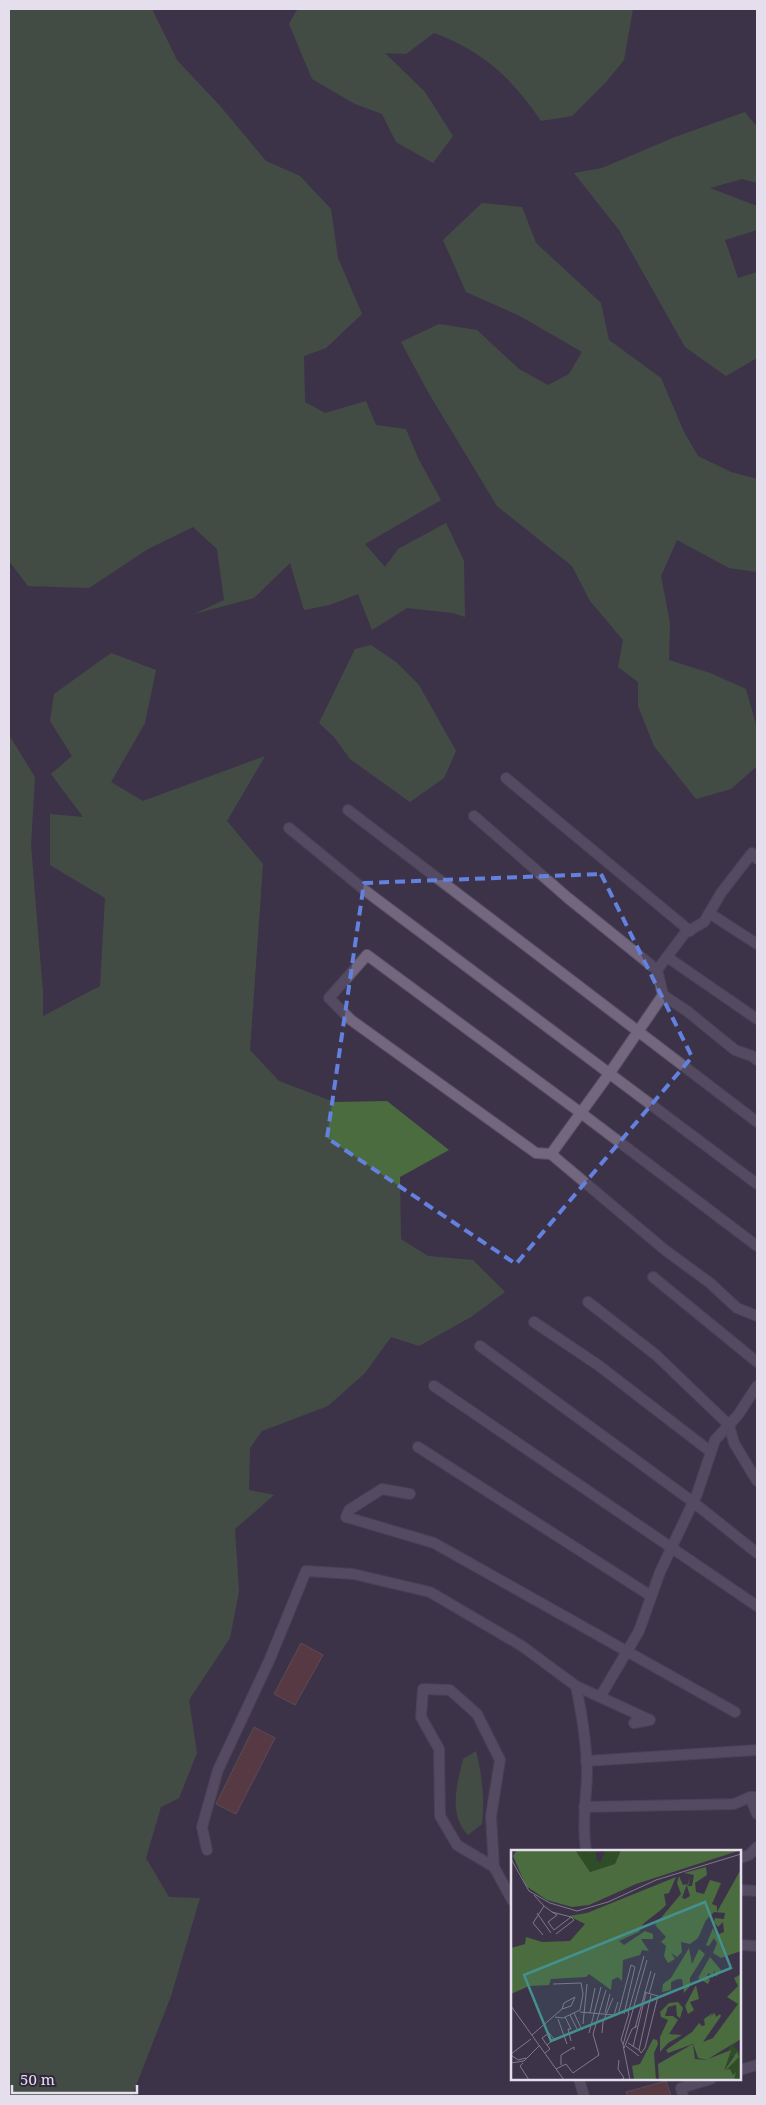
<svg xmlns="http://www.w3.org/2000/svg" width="766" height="2105" font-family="'Noto Serif',serif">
  <rect width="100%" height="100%" fill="#3c3348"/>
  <g fill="#4a6c3f">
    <polygon points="9,9 152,9 177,60 221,107 266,161 300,176 331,209 338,258 362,314 326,348 304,356 305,402 325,413 366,401 376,425 406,429 419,460 441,500 365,544 385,567 398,549 446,523 464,561 465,617 453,613 407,608 372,630 358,594 330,605 304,610 290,563 254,598 194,614 224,600 217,549 193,527 148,549 89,588 28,586 9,561"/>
    <path d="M300,9H633L624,60L606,82L572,116L541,121C512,78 483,51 434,33L406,54L385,53L425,92L453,136L433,163L396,142L382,114L355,104L312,79L289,24L296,11Z"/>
    <polygon points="745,112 757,127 757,183 742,179 710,188 757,206 757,230 725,240 738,278 757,272 757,358 726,376 685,347 619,230 574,173 602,168 675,137"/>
    <polygon points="482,203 522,207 536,243 601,303 609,340 661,378 684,432 698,456 731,472 757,479 757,572 729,568 677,540 661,576 670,623 669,660 710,673 746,689 757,728 757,766 731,789 696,799 654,746 638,706 638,682 618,667 623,640 590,601 572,566 497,506 428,392 401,342 439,324 477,330 519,369 548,385 569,374 582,352 520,316 466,292 443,240"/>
    <polygon points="371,645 396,662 419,685 456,751 444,778 410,802 350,759 334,737 319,723 355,649"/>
    <polygon points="111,653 156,670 145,723 111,782 143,801 265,756 227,821 263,864 250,1050 279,1081 334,1102 387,1101 449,1150 400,1177 401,1239 428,1256 473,1260 505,1292 471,1317 419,1346 391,1337 365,1373 328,1406 262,1431 250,1448 249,1490 274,1495 235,1529 239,1591 230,1638 189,1700 197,1753 179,1798 161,1807 146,1858 169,1897 200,1898 171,1996 132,2096 9,2096 9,735 35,777 31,845 43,993 43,1016 100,986 105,898 50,865 50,814 83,817 51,774 72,756 50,721 54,694"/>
    <path d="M476,1751C482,1776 485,1799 482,1824L468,1835C448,1814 457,1785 463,1759Z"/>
  </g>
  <g fill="#78403d" stroke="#846664">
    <polygon points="301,1643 323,1655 295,1705 274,1694"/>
    <polygon points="254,1727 275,1738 236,1814 216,1804"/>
    <polygon points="666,2081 671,2096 627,2096 626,2092"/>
  </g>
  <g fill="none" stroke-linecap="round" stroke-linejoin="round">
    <g stroke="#595163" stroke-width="12">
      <g id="lane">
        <polyline points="506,778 690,931"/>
        <polyline points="348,810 757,1122"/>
        <polyline points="474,816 568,898 657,970 663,995 687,1011 735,1050 752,1056 757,1060"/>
        <polyline points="289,828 367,892 757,1184"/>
        <polyline points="709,913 757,944"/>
        <polyline points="667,957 757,1019"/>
        <polyline points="657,970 685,933 704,922 721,893 752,853 757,859"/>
        <polyline points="551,1154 609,1074 663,995"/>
        <polyline points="757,1246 581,1113 367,955 329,998 351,1020 536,1153 551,1154 665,1250 710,1283 737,1308 757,1316"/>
        <polyline points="653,1277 757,1362"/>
        <polyline points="588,1302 656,1355 729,1425 734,1443 757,1481"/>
        <polyline points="534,1322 598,1365 711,1452"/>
        <polyline points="480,1346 693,1502 757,1553"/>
        <polyline points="434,1386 757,1606"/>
        <polyline points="418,1447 651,1596"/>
        <polyline points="410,1494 382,1489 349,1510 346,1517 434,1543 735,1712"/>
        <polyline points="576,1686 650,1720 634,1723"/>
        <polyline points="600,1697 639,1631 660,1572 697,1494 715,1440 738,1415 757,1386"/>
        <polyline points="586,1761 757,1750"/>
        <polyline points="757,1797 750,1797 757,1814"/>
        <polyline points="584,1807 734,1804 750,1797"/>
        <path d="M207,1850L202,1827L218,1770L269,1661L306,1571L353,1574L430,1592L522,1646L576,1686C582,1715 587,1745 587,1774C586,1801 582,1824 586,1851"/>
        <polyline points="740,1858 749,1855 757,1847"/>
        <polyline points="494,1867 457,1845 440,1816 439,1749 421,1717 423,1689 450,1690 477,1714 500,1760 491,1816 494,1867 512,1900"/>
        <polyline points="740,1890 757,1891"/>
        <polyline points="740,1945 757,1946"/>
        <polyline points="740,2070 757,2065"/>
        <polyline points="579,2079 584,2096"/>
        <polyline points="683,2096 681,2088 711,2079"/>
      </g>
    </g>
    <use href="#lane" stroke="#72677f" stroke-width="10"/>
  </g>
  <path d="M0 0H766V2105H0ZM601,874L692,1057L516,1264L327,1138L364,883Z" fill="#3c3348" fill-opacity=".55" fill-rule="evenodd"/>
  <path fill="none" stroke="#6381df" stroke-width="4" stroke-dasharray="10 6" stroke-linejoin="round" d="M601,874L692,1057L516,1264L327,1138L364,883Z"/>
  <g transform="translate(511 1850)">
    <rect width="230" height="230" fill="#3c3348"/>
    <path d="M85,0V9L89,13L94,0H110L104,14L79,22L63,1ZM230,189L222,196L230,203V229L222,230L225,223L222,225L215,220L228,207L221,206L213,222V215L219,196Z" fill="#2f4d26"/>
    <path d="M6,0H64L79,22L104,14L110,0H230L125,34L78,55L61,57L36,50L15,36L2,6ZM195,17L196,25L184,33L185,42L193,44L199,30L210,33L201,54L206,56V62L230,19V101L210,108L202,103L206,93L203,88L198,96L195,95L202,78L206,85L213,82L212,72L207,77L203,72L204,68L213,69L214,63L203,62L195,70L187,88L179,94L170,92L171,102L166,107L160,103L164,109L157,113L153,106L155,96L148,90L150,92L155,87L144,75L170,44L166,33L168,26L172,35L176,34L171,48L174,49L179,46L176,36L180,26L177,36H181L183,25L173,23ZM165,27L158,43L153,44L155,55L151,59L132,74L128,82L108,91L113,95L134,81L142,84V89H130L138,101L131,100L129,105L112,110L111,131L107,127L101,130L100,140L78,124L75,127L40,129L38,135L18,136L0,144V98L14,94L15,87L31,92L59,91L74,74L58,66L76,63ZM178,98L181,114L188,99L194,104L179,128V136L173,143L171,129H167L160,132V140L151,142L152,134L160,128ZM199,107L210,120L205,127L203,120L202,128L198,123L196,125L199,130L197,134L187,128ZM230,124V189L197,209L220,200L213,221L226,202L228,207L215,220L219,219L222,225L225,222L223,230H148L147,214L180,195H182L184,209L197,210L187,208L182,194L157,203L155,200L181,182L188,173L191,176L194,175L193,169L203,162L199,167L204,163L205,167L209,164L210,166L192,192L202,188L227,154L216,147L227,136L223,128ZM185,135L188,149L179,152L183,160L177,164L174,156ZM167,152L172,158L169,168L166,166L165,155L157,157L154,166H162L167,170L158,184L171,185L157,193L149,202V187L157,170L150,167L149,162L158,153ZM142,189L146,190L147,194L143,203L145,230L123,229L121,216L129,214Z" fill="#4a6c3f"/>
    <path fill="none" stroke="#80788a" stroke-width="1" d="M0,9L18,41L39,53L66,61L97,52L145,30L230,4M23,45L33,56L22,73L32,85M33,56L41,62L46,65L37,72L43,80L60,67L41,62M26,63L40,83M45,84L63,70L60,67M42,134L70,133L72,144L69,160L52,168L44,167M138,144L144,123M0,156L53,230M69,162L103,165L107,152M63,163L71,180M79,163L84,138M94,163L99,144M117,163L133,106M59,165L66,179M107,165L120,115L124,117L113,164M54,167L60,179H57L60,191M47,169L56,194M72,174L76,134M124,178L140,121M78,183L90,137M91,183L92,172L102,148M21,185L51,159L60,156L64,147L53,153L51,159M117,193L128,200L140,145M112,194L110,190L118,163M115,196L128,206M122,197L135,143M113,198L121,179L126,176M128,200L130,203L134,198L147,146L133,142M34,203L39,199L36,195L31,188L38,183L43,189L36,195M0,204L20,189M0,205L7,210L15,208M108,210L107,219L113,228L110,230M0,213L13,211L28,196M12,213L9,216L18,230M50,215V205L63,197V200M45,219L55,214L62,223L88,205L82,184L95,140M119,230L112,195L136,110"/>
    <path fill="#44908e" fill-opacity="0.15" stroke="#44908e" stroke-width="2.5" d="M194,52L220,118L40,191L13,125Z"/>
    <rect width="230" height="230" fill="none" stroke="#e5dfed" stroke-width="2.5"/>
  </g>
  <rect width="766" height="2105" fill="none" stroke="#e5dfed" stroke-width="20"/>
  <path d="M12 2085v8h125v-8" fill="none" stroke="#e5dfed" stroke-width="2.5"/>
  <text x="20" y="2085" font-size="15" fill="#e5dfed" stroke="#32283d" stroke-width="4" paint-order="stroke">50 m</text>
</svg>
